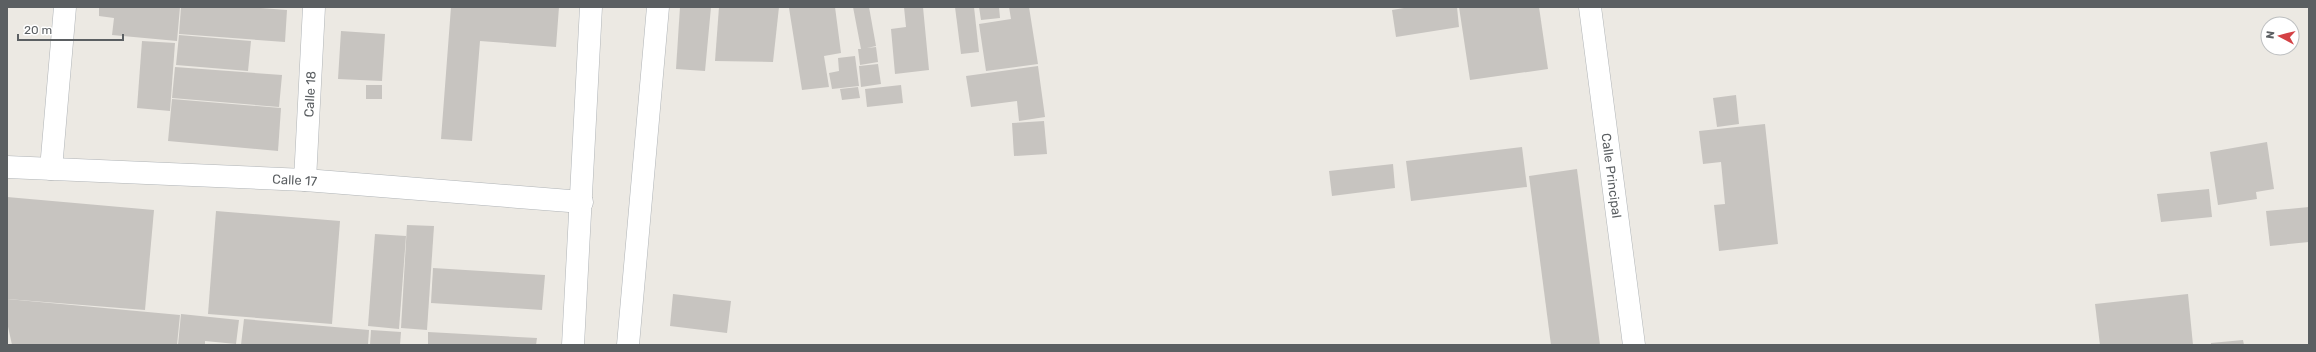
<svg xmlns="http://www.w3.org/2000/svg" width="2316" height="352" font-family="Rubik,sans-serif">
  <rect width="100%" height="100%" fill="#ece9e3"/>
  <g fill="#c7c4c0">
    <polygon points="99,7 180,7 177,41 112,35 114,18 99,16"/>
    <polygon points="181,7 246,7 287,10 285,42 179,34"/>
    <polygon points="451,7 559,7 556,47 480,41 472,141 441,139"/>
    <polygon points="680,7 711,7 705,71 676,69"/>
    <polygon points="719,7 779,7 773,62 715,61"/>
    <polygon points="796,7 835,7 841,53 824,56 829,87 802,90 789,8"/>
    <polygon points="853,7 869,7 876,46 867,48 876,47 878,62 860,65 858,49 861,49"/>
    <polygon points="904,7 923,7 929,70 895,74 891,29 906,27"/>
    <polygon points="955,7 974,7 979,52 961,54"/>
    <polygon points="979,7 999,7 1000,18 981,20"/>
    <polygon points="1009,7 1029,7 1038,64 986,71 979,24 1011,19"/>
    <polygon points="1410,7 1457,7 1459,27 1396,37 1392,10"/>
    <polygon points="1459,7 1539,7 1548,69 1470,80"/>
    <polygon points="341,31 385,34 382,81 338,79"/>
    <polygon points="179,35 251,41 248,71 176,65"/>
    <polygon points="142,41 175,43 170,111 137,108"/>
    <polygon points="855,56 859,86 832,89 829,73 839,71 838,58"/>
    <polygon points="878,64 881,84 861,87 859,66"/>
    <polygon points="1038,66 1045,117 1019,121 1017,101 971,107 966,76"/>
    <polygon points="175,67 282,75 279,107 172,98"/>
    <rect x="366" y="85" width="16" height="14"/>
    <polygon points="901,85 903,103 867,107 865,89"/>
    <polygon points="858,87 860,98 842,100 840,89"/>
    <polygon points="1736,95 1739,124 1717,127 1713,98"/>
    <polygon points="172,99 281,108 278,151 168,141"/>
    <polygon points="1044,121 1047,154 1014,156 1012,123"/>
    <polygon points="1765,124 1778,244 1719,251 1714,205 1725,204 1721,162 1703,164 1699,131"/>
    <polygon points="2267,142 2274,189 2256,192 2257,199 2218,205 2210,152"/>
    <polygon points="1522,147 1527,187 1411,201 1406,161"/>
    <polygon points="1393,164 1395,188 1332,196 1329,171"/>
    <polygon points="1577,169 1600,345 1551,345 1529,176"/>
    <polygon points="2209,189 2212,217 2161,222 2157,194"/>
    <polygon points="7,197 154,210 145,310 7,299"/>
    <polygon points="2309,207 2309,242 2270,246 2266,211"/>
    <polygon points="216,211 340,221 332,324 208,314"/>
    <polygon points="407,225 434,226 427,330 401,328"/>
    <polygon points="375,234 406,236 399,329 368,326"/>
    <polygon points="433,268 545,275 542,310 431,303"/>
    <polygon points="673,294 731,301 727,333 670,326"/>
    <polygon points="2188,294 2193,345 2100,345 2095,304"/>
    <polygon points="7,299 180,315 177,345 12,345 7,322"/>
    <polygon points="181,314 239,320 236,344 205,341 205,345 178,345"/>
    <polygon points="244,319 369,330 368,345 241,345"/>
    <polygon points="371,330 401,332 400,345 370,345"/>
    <polygon points="428,332 537,338 536,345 428,345"/>
    <polygon points="2243,340 2244,345 2211,345 2211,343"/>
  </g>
  <g fill="none" stroke-linecap="round" stroke-linejoin="round">
    <g stroke="#b0b4b7" stroke-width="23">
      <g id="minor">
        <path id="s1" d="M1590,7L1634,345"/>
        <path id="s2" d="M7,167L305,180L582,202"/>
        <polyline points="51,169 65,7"/>
        <path id="s3" d="M305,180L314,7"/>
        <polyline points="573,345 591,7"/>
        <polyline points="628,345 658,7"/>
      </g>
    </g>
    <use href="#minor" stroke="#fff" stroke-width="22"/>
  </g>
  <g text-anchor="middle" dominant-baseline="central" stroke-width="3" stroke-linejoin="round" paint-order="stroke">
    <g font-size="13" fill="#5b5f62" stroke="#fff">
      <text stroke="none"><textPath href="#s3" startOffset="86">Calle 18</textPath></text>
      <text stroke="none"><textPath href="#s1" startOffset="170">Calle Principal</textPath></text>
      <text stroke="none"><textPath href="#s2" startOffset="288">Calle 17</textPath></text>
    </g>
  </g>
  <rect width="2316" height="352" fill="none" stroke="#5b5f62" stroke-width="16"/>
  <g transform="translate(2280 36) rotate(277)"><circle r="19" fill="#ffffff" stroke="#bdbfc0"/>
  <path d="M0-3L7 15L0 10L-7 15Z" fill="#d44145"/>
  <text y="-6" font-size="11" font-weight="bold" text-anchor="middle" fill="#5b5f62">N</text>
  </g>
  <path d="M18 34v6h105v-6" fill="none" stroke="#5b5f62" stroke-width="2"/>
  <text x="24" y="34" font-size="12" fill="#5b5f62" stroke="#ffffff" stroke-width="3" paint-order="stroke">20 m</text>
</svg>
